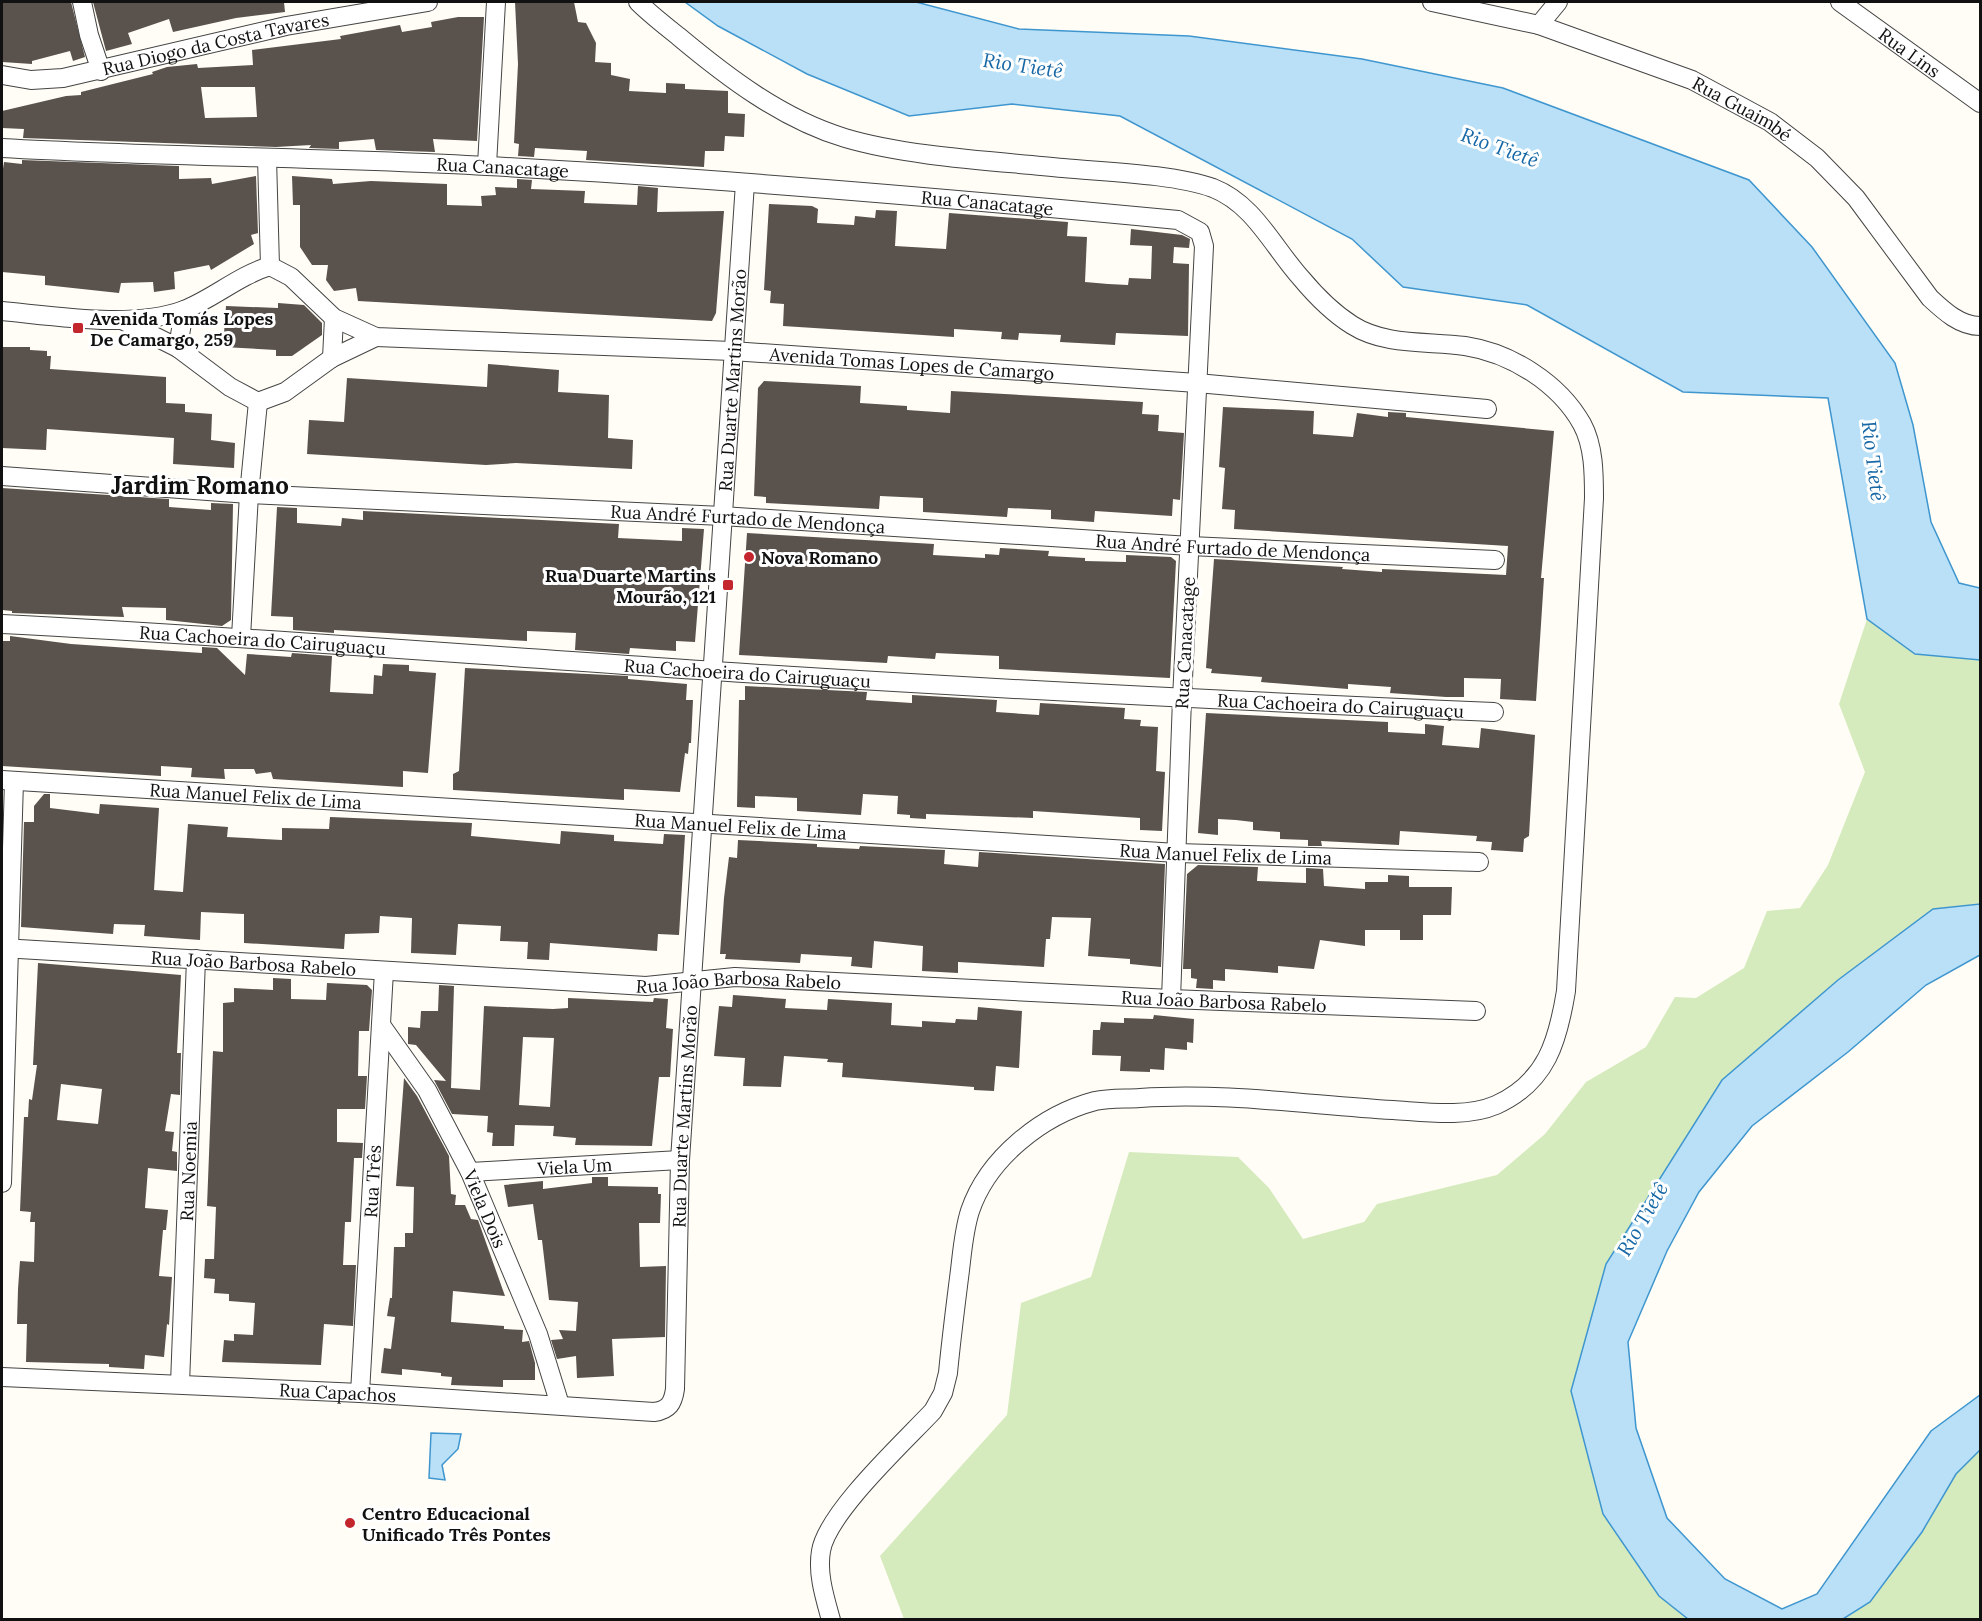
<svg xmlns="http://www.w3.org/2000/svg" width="1982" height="1621" font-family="Lora,serif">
  <rect width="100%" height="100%" fill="#fffdf5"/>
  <g fill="#d5ebbd">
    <polygon points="1867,619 1915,654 1980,660 1980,904 1933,909 1838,980 1722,1080 1606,1264 1659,1596 1688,1619 904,1619 880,1556 1007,1415 1021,1303 1091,1277 1129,1152 1238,1157 1269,1188 1303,1239 1364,1222 1377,1204 1497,1175 1545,1134 1586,1082 1646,1047 1675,997 1696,998 1744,968 1767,911 1800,908 1828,865 1865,772 1839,704"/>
    <polygon points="1980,1450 1980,1619 1843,1620 1870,1602 1922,1532 1956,1474"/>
  </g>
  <g fill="#b9e0f7" stroke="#3f96cf" stroke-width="1.5">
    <polygon points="685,2 916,2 1019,29 1189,36 1362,59 1503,88 1749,180 1812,247 1895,363 1913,425 1931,522 1959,583 1980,588 1980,660 1915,654 1867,619 1828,398 1683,392 1527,305 1403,287 1352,239 1120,116 1012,104 909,116 807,74 718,26"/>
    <polygon points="1980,904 1980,955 1926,985 1848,1052 1752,1126 1699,1192 1667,1251 1628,1342 1636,1428 1667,1518 1725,1579 1782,1609 1817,1594 1931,1431 1980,1395 1980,1450 1956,1474 1922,1532 1870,1602 1843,1619 1688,1619 1659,1596 1603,1514 1571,1391 1606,1264 1722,1080 1838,980 1933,909"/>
    <polygon points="431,1433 461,1434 458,1449 442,1465 445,1480 429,1478"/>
  </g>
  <g fill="#5a524d" fill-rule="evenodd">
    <polygon points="2,2 71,2 85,57 73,61 70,51 32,61 32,64 2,62"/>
    <polygon points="93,2 284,2 285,12 236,18 173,32 169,19 128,33 132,44 106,51"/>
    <polygon points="515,2 574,2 578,22 586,23 596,43 595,62 611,63 611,75 630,79 629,91 666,93 666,83 685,84 685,89 728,91 728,113 745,114 744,137 725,136 724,151 705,151 704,167 586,160 587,151 535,148 534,157 518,156 519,144 514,143 518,64"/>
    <path d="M458,17H484L477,141L433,139L435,152L376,150L374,139L339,142V149L309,148L311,145L276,147L23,138L24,129L2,128V111L66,96L81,95V92L153,74L152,72L167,67L197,64L198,68L253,65L252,50L341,39L340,36L400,25L402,32L432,27L431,22ZM201,87H255L257,117L205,118Z"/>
    <polygon points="22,160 179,166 179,179 211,178 212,184 256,176 258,233 251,235 254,244 211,270 209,265 174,272 175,289 154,292 153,282 121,283 119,293 45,285 45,276 2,272 2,175 4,162 22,164"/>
    <polygon points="292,176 332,179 333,184 371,181 447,184 447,205 482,206 481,196 496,195 495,187 517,188 517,179 532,180 531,189 585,191 584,203 637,205 638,186 658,188 657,212 724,211 716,313 712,321 358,301 356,288 334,291 326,280 328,265 312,265 300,247 300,205 293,205"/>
    <polygon points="769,204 812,206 818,209 817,223 854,225 855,216 875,218 876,210 897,211 895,246 946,249 949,213 1068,222 1067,236 1087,237 1085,282 1108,284 1128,285 1129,278 1151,279 1152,246 1130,245 1131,229 1182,235 1190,239 1189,248 1174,247 1173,263 1189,264 1188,336 1116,333 1115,345 1060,342 1061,335 1019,333 1018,340 1001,339 1002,332 954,329 954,337 783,326 784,304 770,303 771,291 764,290"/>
    <polygon points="278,303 304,305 322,323 322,335 292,356 276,356 276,350 223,347 226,306 278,308"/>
    <polygon points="2,347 30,347 30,350 47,351 47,356 51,356 50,369 166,377 166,403 185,404 185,412 212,414 211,440 235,443 234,468 173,464 174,438 47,429 46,450 2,448"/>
    <polygon points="488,364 559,370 558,392 609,395 608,438 633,440 632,469 516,463 486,465 307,454 309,420 344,422 347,378 487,387"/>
    <polygon points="764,381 861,386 860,403 907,406 907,410 950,413 951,391 1143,402 1142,414 1159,415 1158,431 1184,433 1180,500 1173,499 1172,516 1095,511 1094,522 1051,519 1051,510 1008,508 1007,517 923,512 923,498 880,496 879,509 766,503 766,497 754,496 758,388"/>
    <polygon points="1223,407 1314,411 1313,434 1353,437 1357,413 1388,417 1388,412 1406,413 1406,417 1554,431 1541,578 1544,578 1536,701 1500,699 1501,679 1464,678 1464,697 1446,697 1390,693 1391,687 1348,684 1348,689 1261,682 1262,677 1211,673 1212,669 1206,668 1214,559 1343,567 1342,569 1382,572 1382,569 1506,575 1508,546 1234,529 1235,510 1222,509 1225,468 1219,467"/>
    <polygon points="2,488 169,499 169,507 211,510 211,503 233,504 231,620 222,626 166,620 166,608 122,607 124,617 12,613 12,611 2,610"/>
    <polygon points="277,507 297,508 297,523 341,526 342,518 363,520 363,511 619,524 618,538 682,541 682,528 704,529 695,642 676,641 676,651 630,648 629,654 575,650 576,633 527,631 527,641 334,630 334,633 293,630 293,617 271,616"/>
    <polygon points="747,533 934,544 933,555 985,558 985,554 999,555 1000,548 1049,551 1048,556 1085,558 1085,561 1126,562 1126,555 1171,557 1176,561 1170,678 999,669 999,656 936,653 935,659 888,656 887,663 739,655"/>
    <polygon points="10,636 71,644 202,653 202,647 217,648 245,675 247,654 291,657 292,653 332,656 330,692 373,694 374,675 382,676 383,664 409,665 409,671 436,673 428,773 403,771 403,787 273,779 271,772 256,774 254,769 224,769 225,779 191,777 192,768 161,766 161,776 2,766 2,641 10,641"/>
    <polygon points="465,668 628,676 628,679 687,684 686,700 693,700 691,743 689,743 688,754 685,753 680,792 624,789 624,800 453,790 453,774 459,771"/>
    <polygon points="745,686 867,692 866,700 912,703 912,695 997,700 996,712 1039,715 1040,703 1125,708 1124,719 1141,720 1140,726 1158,727 1156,771 1165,772 1162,831 1140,830 1140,818 1033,811 1033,818 926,814 926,819 910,818 910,815 897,814 898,796 863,794 861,815 797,811 797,798 755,796 755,808 737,807 739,700 745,700"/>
    <polygon points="1206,713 1388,722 1388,732 1425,734 1425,724 1444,726 1442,745 1479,748 1481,728 1535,735 1529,836 1524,839 1523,852 1491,850 1492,842 1476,841 1477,836 1400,831 1399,845 1321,841 1322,846 1308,846 1308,840 1280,839 1280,832 1253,830 1253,822 1236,820 1218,819 1218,835 1198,833"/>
    <polygon points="44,794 50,794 50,808 99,814 100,804 159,808 154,890 183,892 188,824 228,827 227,837 282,840 282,828 329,829 330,817 472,823 471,836 560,844 561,831 614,835 614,841 663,844 664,834 685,835 679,935 658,934 657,951 550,943 549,960 527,959 528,942 500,941 501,926 458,924 456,955 411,953 412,918 380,916 379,933 345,934 344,949 244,943 244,914 201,912 200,940 144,936 145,925 114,924 113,934 21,927 24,822 34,822 34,806"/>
    <polygon points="738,840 817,844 817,847 859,849 860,846 945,850 944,864 978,867 979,852 1165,864 1161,967 1130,964 1130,959 1088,956 1091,918 1052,917 1050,939 1046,939 1044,967 958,962 958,973 922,971 923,946 874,941 872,968 851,966 852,957 801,954 800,963 725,959 726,954 720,954 724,898 729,857 737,858"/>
    <polygon points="1198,865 1258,867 1257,881 1306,883 1306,868 1323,869 1324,886 1365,889 1365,882 1388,882 1388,875 1409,876 1409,887 1452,887 1451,915 1423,915 1423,940 1400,940 1400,930 1365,930 1365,946 1320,940 1314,969 1278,966 1278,973 1225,969 1225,981 1213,980 1213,989 1196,988 1197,979 1191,978 1191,969 1183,969 1187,874"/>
    <path d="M38,963L181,975L177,1053H181L180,1095L171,1094L165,1131L174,1132L172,1151L177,1152V1171L148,1168L145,1208L168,1210L166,1230H163L159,1276L172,1277L169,1325L167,1324L164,1357L145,1355L144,1369L109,1367V1364L26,1362L27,1324H17L18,1289L20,1261L34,1262L35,1222H30L31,1212L20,1211L24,1117H28L29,1099L32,1100L37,1065H33ZM61,1084L102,1089L98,1124L57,1120Z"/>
    <polygon points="273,978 291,979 291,999 326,1000 327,983 367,985 372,990 369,1031 359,1031 358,1076 367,1076 365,1109 337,1109 337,1142 363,1143 362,1158 354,1158 351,1222 345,1222 343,1265 356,1265 353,1326 324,1324 321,1365 222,1362 224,1340 234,1341 234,1334 253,1335 255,1303 229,1301 229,1294 214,1293 215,1279 204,1278 205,1259 214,1259 216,1207 207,1206 213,1051 223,1052 223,1003 234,1002 234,988 273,990"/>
    <path d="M439,985L454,986L451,1088L480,1090L484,1006L553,1009L568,1008V998L653,1002L654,998L668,999L666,1028L673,1029L670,1077H659L652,1146L575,1145L576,1138L553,1136L554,1126L515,1125L514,1146H492L493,1133L487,1132L488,1116L452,1114L434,1080L446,1081L416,1045L408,1044V1027L420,1028L421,1011H438ZM523,1037L554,1038L550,1107L519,1105Z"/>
    <polygon points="733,995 786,999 785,1008 827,1010 828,999 892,1003 891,1025 922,1027 922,1021 955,1023 956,1019 977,1020 978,1007 1022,1011 1019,1068 996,1066 994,1091 974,1090 974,1087 842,1077 843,1063 827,1062 828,1059 784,1056 781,1087 743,1086 745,1058 714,1056 719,1006 732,1007"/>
    <polygon points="1154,1015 1194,1019 1193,1043 1187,1042 1187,1050 1165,1048 1164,1070 1150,1069 1150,1072 1120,1071 1121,1056 1092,1055 1093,1030 1100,1030 1101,1022 1124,1023 1124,1018 1153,1019"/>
    <polygon points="404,1078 417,1096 449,1156 451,1194 456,1195 455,1205 465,1205 471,1219 478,1220 505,1296 453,1291 451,1322 504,1326 504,1329 523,1330 522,1342 529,1341 535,1363 535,1380 503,1380 503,1387 451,1385 452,1377 441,1376 441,1373 402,1369 402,1375 381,1373 384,1348 391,1349 395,1317 387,1316 390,1298 392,1298 394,1247 405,1247 405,1233 413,1233 414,1187 396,1186"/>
    <polygon points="592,1177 608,1177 608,1186 658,1187 658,1194 661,1194 660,1223 639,1223 640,1267 666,1266 665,1337 612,1339 614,1376 577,1378 576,1356 557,1359 551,1340 563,1339 559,1330 576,1331 578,1302 549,1300 542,1240 538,1240 533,1204 508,1207 504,1185 543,1181 543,1189 592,1183"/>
  </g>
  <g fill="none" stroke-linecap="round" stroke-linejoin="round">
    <g stroke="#444" stroke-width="20">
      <g id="street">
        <polyline points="82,2 89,35 101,71"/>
        <path d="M638,2C650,14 664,25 678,36C727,77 782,119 845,138C909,157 996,161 1063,168C1106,172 1174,174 1213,188C1254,204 1273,247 1301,278C1316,296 1333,313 1352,325C1385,346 1427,341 1465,346C1511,353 1559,383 1582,424C1594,446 1594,474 1594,498L1566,991C1558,1040 1547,1082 1496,1105C1466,1118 1425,1112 1393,1110C1309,1105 1224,1092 1140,1098C1126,1099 1109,1098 1095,1101C1042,1115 988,1158 970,1211C963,1233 962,1256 959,1278C955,1310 951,1341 948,1373L943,1393L933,1411C904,1442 827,1513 821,1551C817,1574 825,1598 831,1620"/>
        <path id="s1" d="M1432,2L1539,25L1692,80L1770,122L1817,158L1856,198L1930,298C1944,311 1960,326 1980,326"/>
        <path id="s2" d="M1840,2L1980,103"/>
        <polyline points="1539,25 1558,2"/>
        <path id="s3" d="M2,75L31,80L63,78L286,26L428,2"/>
        <path id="s4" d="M2,148C163,157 325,157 487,166C718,178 948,198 1178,220L1200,232L1204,246L1182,699L1171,999"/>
        <polyline points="267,158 270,266"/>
        <polyline points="487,165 496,2"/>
        <path id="s5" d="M2,311C55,316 134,329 184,310C214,298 238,276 270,266L291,277L334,318L376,337L732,351L1197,383L1487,409"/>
        <polyline points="124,321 178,348 230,387 258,402 285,392 332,358 376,337"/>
        <polyline points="178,348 184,310"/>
        <polyline points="332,358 334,318"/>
        <path id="s6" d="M2,476L249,494L722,516L1190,546L1495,560"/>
        <path id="s7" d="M2,624C239,636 476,655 714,671C974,688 1234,701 1494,712"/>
        <polyline points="241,637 249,494 258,402"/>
        <path id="s8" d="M2,780L1177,853L1479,862"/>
        <path id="s9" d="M2,948L646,986L735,977L1171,999L1476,1011"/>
        <path id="s10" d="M381,1025L427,1090L470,1172L538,1334L560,1405"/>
        <path id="s11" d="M470,1172L680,1160"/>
        <polyline points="2,1183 14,781"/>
        <path id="s12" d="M2,1377L360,1393L654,1412C669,1410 673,1403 675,1389L680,1160L745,183"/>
        <path id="s13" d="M180,1384L196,959"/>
        <path id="s14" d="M360,1393L384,971"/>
      </g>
    </g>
    <use href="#street" stroke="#fff" stroke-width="18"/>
  </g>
  <g fill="#c4262e" stroke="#fff" stroke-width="2">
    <rect x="72" y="322" width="12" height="12" rx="3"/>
    <circle cx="749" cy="557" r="6"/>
    <rect x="722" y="579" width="12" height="12" rx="3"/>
    <circle cx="350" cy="1523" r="6"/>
  </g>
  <g text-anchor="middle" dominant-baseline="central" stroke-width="6" stroke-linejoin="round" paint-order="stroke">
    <g font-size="18" fill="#111" stroke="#fff">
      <text stroke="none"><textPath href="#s3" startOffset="218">Rua Diogo da Costa Tavares</textPath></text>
      <text stroke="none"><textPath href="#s2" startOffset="86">Rua Lins</textPath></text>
      <text stroke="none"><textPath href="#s1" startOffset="330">Rua Guaimbé</textPath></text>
      <text stroke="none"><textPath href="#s4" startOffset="501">Rua Canacatage</textPath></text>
      <text stroke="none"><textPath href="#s4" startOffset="987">Rua Canacatage</textPath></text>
      <text stroke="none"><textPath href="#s5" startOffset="946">Avenida Tomas Lopes de Camargo</textPath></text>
      <text stroke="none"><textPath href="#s12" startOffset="1698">Rua Duarte Martins Morão</textPath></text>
      <text stroke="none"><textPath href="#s6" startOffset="747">Rua André Furtado de Mendonça</textPath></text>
      <text stroke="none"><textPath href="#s6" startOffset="1233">Rua André Furtado de Mendonça</textPath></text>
      <text stroke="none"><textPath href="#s7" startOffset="261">Rua Cachoeira do Cairuguaçu</textPath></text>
      <text transform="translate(1185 643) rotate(-87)">Rua Canacatage</text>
      <text stroke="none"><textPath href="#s7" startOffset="747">Rua Cachoeira do Cairuguaçu</textPath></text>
      <text stroke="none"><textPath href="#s7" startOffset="1341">Rua Cachoeira do Cairuguaçu</textPath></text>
      <text stroke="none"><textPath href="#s8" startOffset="254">Rua Manuel Felix de Lima</textPath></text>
      <text stroke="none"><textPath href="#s8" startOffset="740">Rua Manuel Felix de Lima</textPath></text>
      <text stroke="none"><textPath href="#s8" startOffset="1226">Rua Manuel Felix de Lima</textPath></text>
      <text stroke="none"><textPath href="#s9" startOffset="252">Rua João Barbosa Rabelo</textPath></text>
      <text stroke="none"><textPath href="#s9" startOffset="738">Rua João Barbosa Rabelo</textPath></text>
      <text stroke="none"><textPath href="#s9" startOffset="1224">Rua João Barbosa Rabelo</textPath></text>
      <text stroke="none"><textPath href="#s12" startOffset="960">Rua Duarte Martins Morão</textPath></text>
      <text stroke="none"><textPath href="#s11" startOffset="105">Viela Um</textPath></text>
      <text stroke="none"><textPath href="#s13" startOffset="213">Rua Noemia</textPath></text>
      <text stroke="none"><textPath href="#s14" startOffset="212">Rua Três</textPath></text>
      <text stroke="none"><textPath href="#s10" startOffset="212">Viela Dois</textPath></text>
      <text stroke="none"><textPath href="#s12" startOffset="336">Rua Capachos</textPath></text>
    </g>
    <g font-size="18" font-weight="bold" fill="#111" stroke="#fff" text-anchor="start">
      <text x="90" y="318">Avenida Tomás Lopes<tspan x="90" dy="21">De Camargo, 259</tspan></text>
      <text x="761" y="557">Nova Romano</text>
      <text x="716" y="575" text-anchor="end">Rua Duarte Martins<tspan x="716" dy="21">Mourão, 121</tspan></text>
      <text x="362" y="1513">Centro Educacional<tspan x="362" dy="21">Unificado Três Pontes</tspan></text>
    </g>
    <g font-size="20" font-style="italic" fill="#1768a6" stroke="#fff">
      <text transform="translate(1023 65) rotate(8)">Rio Tietê</text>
      <text transform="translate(1500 147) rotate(20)">Rio Tietê</text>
      <text transform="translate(1874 461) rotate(83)">Rio Tietê</text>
      <text transform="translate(1642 1219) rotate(-60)">Rio Tietê</text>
    </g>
    <g font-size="24" font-weight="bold" fill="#111" stroke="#fff">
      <text x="200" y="485">Jardim Romano</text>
    </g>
  </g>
  <rect width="1982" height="1621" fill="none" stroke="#111111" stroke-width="6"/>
</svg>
